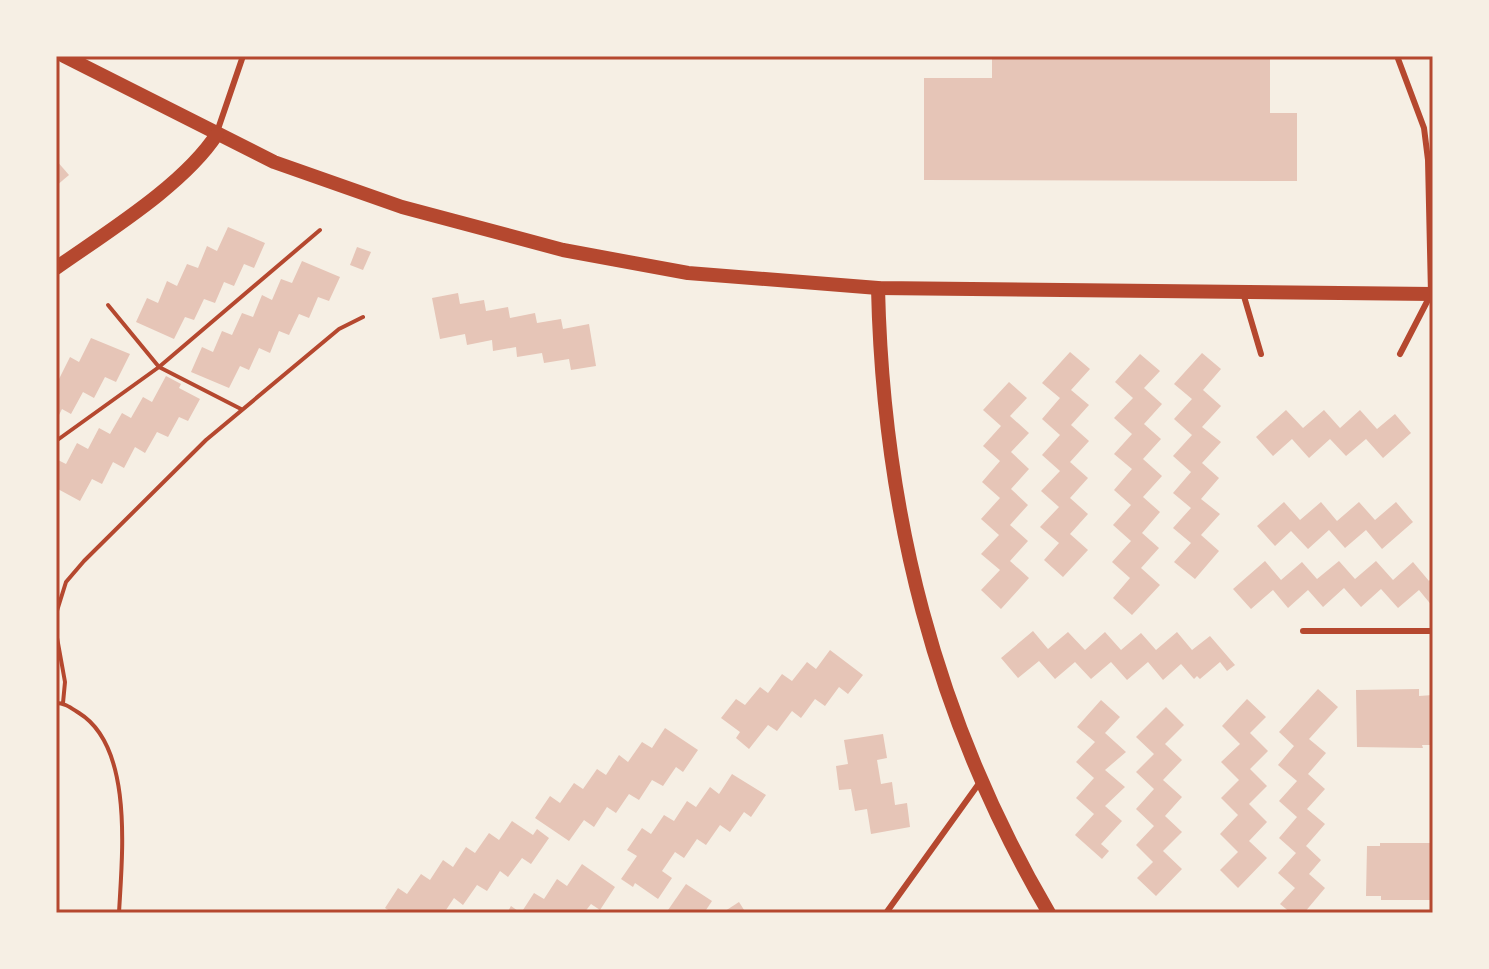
<svg xmlns="http://www.w3.org/2000/svg" width="1489" height="969" font-family="'Libre Baskerville',serif">
  <rect width="100%" height="100%" fill="#f6efe4"/>
  <g fill="#e6c5b7">
    <polygon points="992,56 1270,56 1270,113 1297,113 1297,181 924,180 924,78 992,78"/>
    <polygon points="56,160 69,175 56,186"/>
    <polygon points="228,227 265,243 254,268 244,264 234,286 224,282 215,303 204,299 194,320 185,317 174,339 136,322 147,298 158,303 167,281 177,286 187,264 198,268 207,246 217,251"/>
    <polygon points="357,247 371,252 363,270 350,265"/>
    <polygon points="302,261 340,277 329,301 318,297 309,318 299,314 289,335 279,331 270,353 259,348 249,370 240,366 229,388 191,372 202,347 213,352 222,331 232,335 242,313 253,317 262,295 272,300 281,279 292,283"/>
    <polygon points="458,293 460,304 484,300 486,311 508,307 510,318 535,313 537,323 561,319 563,329 589,324 596,366 571,370 569,359 544,363 542,353 517,357 516,347 493,351 492,340 467,345 465,334 440,339 432,298"/>
    <polygon points="91,338 130,354 116,382 105,377 94,398 83,392 71,414 62,409 56,421 56,377 59,379 70,357 79,362"/>
    <polygon points="1070,352 1090,369 1071,390 1089,405 1071,425 1089,441 1070,462 1088,478 1070,498 1088,514 1070,534 1088,550 1063,577 1044,560 1059,543 1040,527 1059,507 1041,491 1060,471 1042,455 1060,435 1042,419 1060,398 1042,383"/>
    <polygon points="1202,353 1221,369 1203,390 1221,406 1202,427 1221,442 1202,463 1219,478 1201,499 1220,514 1201,535 1219,551 1195,579 1174,562 1191,543 1173,528 1191,508 1173,493 1191,472 1173,456 1192,435 1174,419 1192,399 1174,384"/>
    <polygon points="1140,354 1160,371 1144,388 1162,404 1144,424 1161,439 1143,459 1162,476 1143,497 1160,512 1142,533 1159,548 1141,568 1160,585 1132,615 1113,598 1130,578 1112,562 1131,541 1113,525 1131,505 1114,490 1132,469 1114,454 1132,434 1114,418 1133,398 1115,382"/>
    <polygon points="166,376 181,384 179,388 200,399 188,421 179,417 168,437 157,432 145,453 135,447 124,468 113,462 102,484 92,479 80,501 56,488 56,459 66,464 77,443 88,449 99,428 110,434 122,413 131,418 143,397 152,402"/>
    <polygon points="1009,382 1027,398 1010,416 1029,433 1011,452 1029,469 1011,489 1028,505 1010,525 1028,541 1010,561 1029,578 1001,609 981,590 1000,570 981,554 999,535 981,519 1000,498 982,482 1000,461 983,446 1001,426 983,410"/>
    <polygon points="1286,410 1303,428 1324,410 1340,428 1360,410 1377,429 1395,414 1411,433 1383,458 1366,439 1346,456 1330,439 1309,458 1292,439 1273,456 1256,437"/>
    <polygon points="1284,502 1300,520 1321,502 1337,521 1359,502 1375,520 1396,502 1413,522 1382,549 1366,530 1345,548 1329,530 1308,549 1291,531 1275,546 1257,526"/>
    <polygon points="1265,561 1281,580 1302,562 1317,579 1339,561 1355,579 1376,561 1393,580 1413,562 1429,581 1433,577 1433,607 1419,590 1398,608 1381,589 1361,607 1344,588 1323,607 1308,590 1288,608 1273,590 1251,609 1233,589"/>
    <polygon points="1033,631 1048,649 1068,632 1085,650 1105,632 1121,650 1141,633 1156,650 1177,632 1192,650 1210,636 1235,665 1227,671 1220,662 1200,679 1197,676 1194,679 1181,664 1163,680 1148,662 1127,680 1111,662 1091,679 1075,662 1055,679 1039,661 1018,678 1001,658"/>
    <polygon points="830,650 863,675 848,694 839,687 825,706 815,699 801,718 792,711 777,731 768,725 749,749 736,738 740,732 721,718 736,699 745,705 760,687 768,693 782,674 792,681 807,662 816,669"/>
    <polygon points="1318,689 1338,707 1309,739 1326,753 1308,774 1325,789 1307,809 1325,824 1306,846 1321,860 1309,874 1325,888 1304,913 1291,913 1280,904 1295,888 1278,873 1296,853 1279,838 1297,817 1279,801 1297,781 1278,765 1294,746 1279,732"/>
    <polygon points="1419,689 1419,696 1433,695 1433,745 1422,745 1423,748 1357,747 1356,690"/>
    <polygon points="1247,699 1266,717 1250,733 1268,751 1250,769 1267,786 1249,804 1267,822 1249,841 1267,858 1238,888 1220,870 1238,852 1220,834 1238,815 1221,798 1239,780 1221,762 1240,744 1222,726"/>
    <polygon points="1101,700 1120,717 1105,733 1126,752 1105,770 1125,787 1105,806 1122,821 1101,844 1109,851 1102,859 1075,835 1094,814 1076,798 1094,778 1076,762 1095,742 1077,727"/>
    <polygon points="1166,707 1184,725 1165,744 1182,760 1163,780 1182,797 1165,816 1182,832 1163,851 1182,869 1156,896 1137,878 1153,862 1136,845 1154,826 1136,809 1154,789 1136,772 1154,754 1136,737"/>
    <polygon points="665,728 698,750 683,772 676,767 663,786 652,780 639,800 629,794 616,813 607,807 594,827 584,820 569,841 535,818 550,796 560,803 574,783 583,789 597,769 606,775 619,755 628,762 642,742 652,748"/>
    <polygon points="883,734 887,758 877,760 881,784 892,782 895,805 907,803 910,827 871,834 867,809 855,811 851,789 839,790 836,766 848,764 844,740"/>
    <polygon points="732,774 766,795 751,817 744,812 730,832 720,825 706,845 697,839 684,858 675,852 662,871 672,878 658,899 635,883 633,887 621,879 637,856 627,850 642,828 651,834 664,815 674,821 687,801 696,807 710,787 719,794"/>
    <polygon points="512,821 533,835 537,829 549,838 531,864 522,858 508,877 500,871 487,891 477,885 463,905 454,898 444,913 393,913 385,908 398,888 407,894 421,874 430,880 443,860 453,867 466,847 475,853 489,833 499,840"/>
    <polygon points="1380,843 1430,843 1433,847 1433,900 1381,900 1381,896 1366,896 1367,846 1380,846"/>
    <polygon points="582,864 615,887 600,910 591,904 584,913 507,913 511,906 521,913 534,893 544,899 557,879 567,886"/>
    <polygon points="686,884 712,901 704,913 666,913"/>
    <polygon points="739,902 746,913 722,913"/>
  </g>
  <g fill="none" stroke-linecap="round" stroke-linejoin="round">
    <g stroke="#b5482f" stroke-width="4">
      <polyline points="108,305 159,367 241,409"/>
      <polyline points="56,441 159,367 320,230"/>
      <polyline points="56,614 66,582 84,561 206,440 339,329 363,317"/>
      <polyline points="56,632 65,682 63,703"/>
      <path d="M56,703C65,703 71,708 79,713C134,747 122,856 119,913"/>
    </g>
    <g stroke="#b5482f" stroke-width="6">
      <polyline points="1397,56 1424,128 1428,160 1431,294 1400,354"/>
      <polyline points="217,132 243,56"/>
      <polyline points="1243,293 1261,354"/>
      <polyline points="1303,631 1433,631"/>
      <polyline points="886,913 980,782"/>
    </g>
    <g stroke="#b5482f" stroke-width="14">
      <polyline points="64,56 274,162 402,207 563,250 688,273 878,288 1433,294"/>
      <path d="M56,268C107,232 184,185 217,134"/>
      <path d="M878,288C883,511 935,719 1049,913"/>
    </g>
  </g>
  <rect width="1489" height="969" fill="none" stroke="#f6efe4" stroke-width="116"/>
  <rect x="58" y="58" width="1373" height="853" fill="none" stroke="#b5482f" stroke-width="3"/>
</svg>
